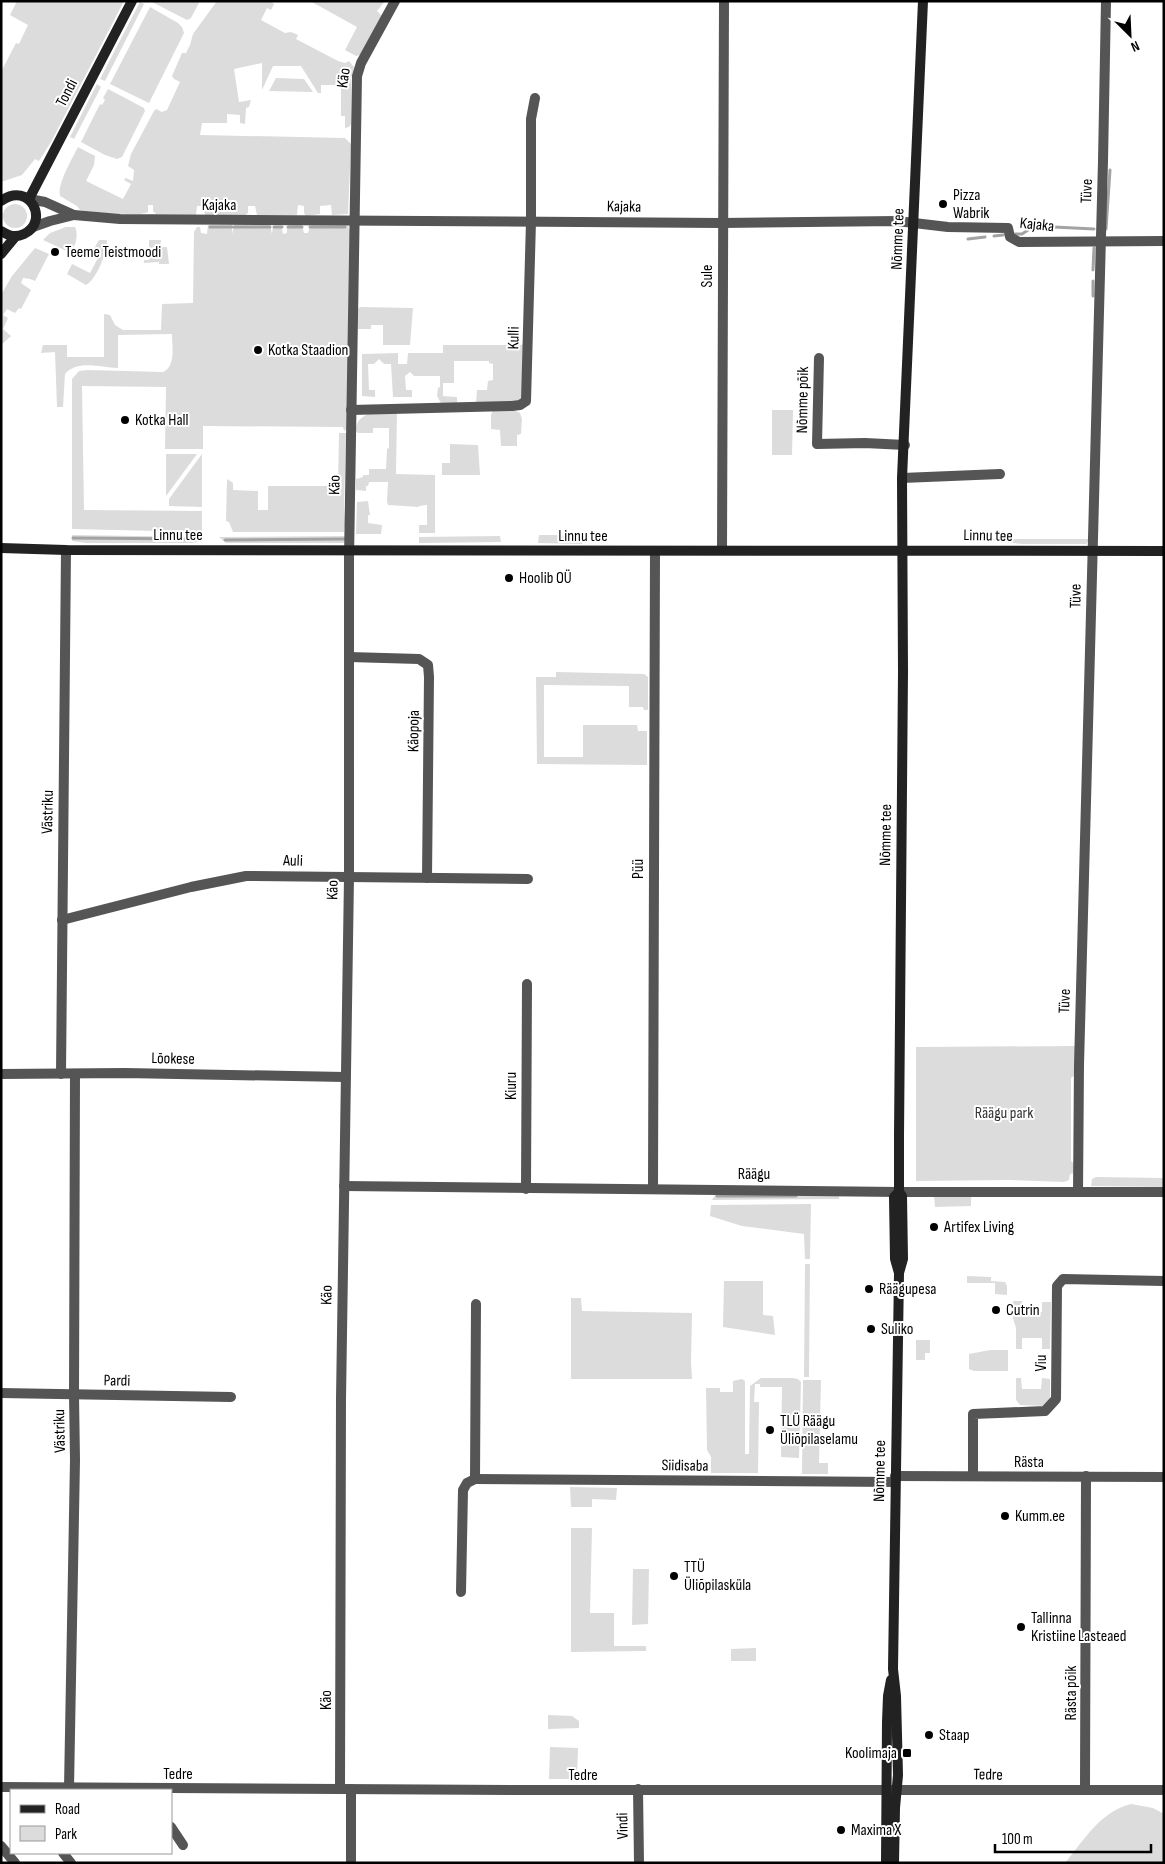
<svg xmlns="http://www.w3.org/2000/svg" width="1165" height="1864" font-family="'Sofia Sans Condensed',sans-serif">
  <rect width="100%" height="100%" fill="#fff"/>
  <g fill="#dcdcdc">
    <polygon points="17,1 124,1 51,142 39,161 35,159 22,175 1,182 1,72 16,43 19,44 28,25 10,15"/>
    <polygon points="200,1 191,18 187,20 152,2"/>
    <path d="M217,1H270L274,4L271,10L267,8L261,20L285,33L291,32L298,35L296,39L338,61L345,63L349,61L354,67L351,79V124L349,127L345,128V116H341V85H321V93H318L301,66H273L262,90V63L234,69L239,102L251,100L249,107L246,108L245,124L240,123V115L227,114V123H202L200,135L345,138L351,144L348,214L332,215L331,205L320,206V214L306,216L304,213V206L298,205L297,215H257L255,206H248V213L245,215H205L203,206H197L196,215L156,214L153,211V205H148V212C140,217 91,212 80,210L77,206L60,196C57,184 72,159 78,147L95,156L94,165L86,181L123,199L131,184L124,180L126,178L133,181L134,170L128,166L131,154L154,111L156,109L162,112L167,110L180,82L174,79L172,76L182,53H186L190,45L193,34Z"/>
    <polygon points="310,1 385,1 377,11 382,16 360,55 356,56 345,50 357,27"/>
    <polygon points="140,2 144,4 105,81 100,79"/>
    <polygon points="150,7 178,23 182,27 184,33 149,103 110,84"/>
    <polygon points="276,78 304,79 313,92 269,91"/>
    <polygon points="97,84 101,87 74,139 70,137"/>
    <polygon points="108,89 144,108 145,111 122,157 117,159 105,155 81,142 100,104 102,105 105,100 103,98"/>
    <circle cx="15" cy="216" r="12"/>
    <path d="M208,225H232V234L234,225H270L272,234L273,226H281L283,234L287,233V227L289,225H302L304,233H308L310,226H348L350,231L347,429L344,431L343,427L203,426V449H165L166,387L82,386L84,510L202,511V532L72,529V379L79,371L88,370L163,372C176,366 172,347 172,334L118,335V368C101,368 78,359 65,374L63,407H57L55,352L41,353L43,345H67V357H104V314L110,315L115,325L123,330H161L162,304L193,303L194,232L197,227H200L201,233L207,234Z"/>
    <path d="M66,227H75C79,236 75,245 71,253L43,240L50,233Z"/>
    <path d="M99,240H107C107,252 97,279 86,285L67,274L72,264L90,273L99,256L92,252Z"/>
    <polygon points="149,240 161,240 160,247 167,247 169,264 159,264 159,262 144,263 144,260 149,260"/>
    <polygon points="35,248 49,254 35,281 30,279 23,278 21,283 31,290 21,309 19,308 15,313 7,309 3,315 8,318 3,329 11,336 1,345 1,295 12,276"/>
    <polygon points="360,307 413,308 410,345 383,345 383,325 371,325 371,329 358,329 358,309"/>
    <polygon points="523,344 522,397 516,402 476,403 477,390 487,390 488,381 493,380 493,364 489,363 489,361 454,361 454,383 443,383 443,396 457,397 457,403 441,403 437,396 438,388 440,387 440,376 414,376 410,372 405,376 406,390 412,390 412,397 393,397 391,364 384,364 379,359 374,364 368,364 369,390 375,390 375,397 362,396 362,354 398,353 398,364 407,364 408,353 443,353 443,345 521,345"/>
    <path d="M397,410L396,474L435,475V533H419V525H427V505L419,506V507L388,505L387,501L388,482H369L368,486H366V491L356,490V479L363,477V475H369V469H386L387,449L389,448V428H373V433H358L356,431C356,410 381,412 397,410Z"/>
    <polygon points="493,410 514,410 520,413 522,419 521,434 517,435 517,446 501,446 500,430 491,429 491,415"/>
    <polygon points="772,410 793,410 792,455 772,455"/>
    <polygon points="339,433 346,433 344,507 345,524 344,532 233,532 229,522 226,521 227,479 233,483 233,490 258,491 258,510 268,510 268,486 338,486"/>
    <polygon points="450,444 478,445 480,475 442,475 442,463 450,463"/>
    <polygon points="166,454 197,454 166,496"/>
    <polygon points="202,454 202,507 169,506 169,499"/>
    <polygon points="368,501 370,515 368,515 368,523 382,525 381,534 356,534 357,502"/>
    <polygon points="72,535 201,537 197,542 192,543 86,543 72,541"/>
    <polygon points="539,535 582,535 582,544 538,543"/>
    <polygon points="346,536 345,543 226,543 219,537"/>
    <polygon points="500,536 501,542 419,543 419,537"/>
    <polygon points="989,539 1090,539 1086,544 1022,544 989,540"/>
    <polygon points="556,672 644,674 648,677 648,710 644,710 643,707 629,707 629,686 544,685 544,757 583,757 583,725 637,725 638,731 647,731 647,765 537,764 536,677 556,677"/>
    <polygon points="1076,1046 1076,1074 1071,1078 1071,1161 1075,1164 1075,1173 1070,1174 1069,1180 1064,1182 1010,1180 916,1181 916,1047"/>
    <polygon points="1096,1177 1164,1178 1164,1187 1091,1186 1092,1179"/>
    <polygon points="716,1194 839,1195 839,1199 712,1200"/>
    <polygon points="971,1195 971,1206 935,1207 934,1196"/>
    <polygon points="811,1204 810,1259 805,1259 804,1234 742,1226 710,1216 711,1205"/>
    <polygon points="805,1264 810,1264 809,1377 804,1377"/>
    <polygon points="967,1276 991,1277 991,1281 1005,1282 1007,1286 1007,1295 995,1294 995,1283 967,1283"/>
    <polygon points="724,1281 763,1281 763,1315 773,1316 775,1335 723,1327"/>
    <polygon points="571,1298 581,1298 582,1311 692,1313 691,1362 692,1379 571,1379"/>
    <polygon points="1013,1301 1022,1301 1023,1312 1042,1312 1042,1302 1051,1302 1050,1349 1042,1349 1042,1338 1022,1338 1022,1349 1016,1349 1016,1328 1013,1318"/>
    <polygon points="916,1340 930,1340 930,1353 925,1353 925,1360 916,1360"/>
    <polygon points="990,1350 1008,1350 1008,1371 974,1371 969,1369 969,1354"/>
    <polygon points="761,1378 793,1378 798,1379 801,1382 799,1458 781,1457 782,1387 760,1387 760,1384 755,1384 754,1402 759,1402 758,1473 711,1473 711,1457 707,1450 706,1388 720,1388 720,1392 733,1392 733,1381 742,1379 745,1381 745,1454 749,1454 750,1386"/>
    <polygon points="1016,1378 1021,1378 1022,1389 1041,1389 1042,1378 1050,1379 1050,1400 1045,1406 1020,1405 1016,1400"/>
    <polygon points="803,1380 821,1380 819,1463 828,1463 828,1474 802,1474"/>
    <polygon points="570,1487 617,1488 616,1500 592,1499 592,1507 571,1507"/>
    <polygon points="571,1528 592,1528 590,1613 614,1613 614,1646 646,1646 646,1651 571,1652"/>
    <polygon points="633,1569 649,1569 648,1624 632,1625"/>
    <polygon points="756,1648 756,1661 731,1661 731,1649"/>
    <polygon points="548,1715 572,1716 579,1721 579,1728 548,1729"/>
    <polygon points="550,1747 578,1748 577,1779 549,1779"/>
    <path d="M1131,1804L1153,1808L1164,1814V1863H1065C1085,1839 1100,1812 1131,1804Z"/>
  </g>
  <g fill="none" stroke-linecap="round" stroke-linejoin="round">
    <g stroke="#a3a3a3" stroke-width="3">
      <polyline points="210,227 232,227"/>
      <polyline points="234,227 270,227"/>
      <polyline points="274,227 282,227"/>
      <polyline points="288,227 302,227"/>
      <polyline points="310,227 345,227"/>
      <polyline points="1106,229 1110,170"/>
      <polyline points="1015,234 1022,234 1034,226 1094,229"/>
      <polyline points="994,236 1003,235"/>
      <polyline points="968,239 985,237"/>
      <polyline points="1093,270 1094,248"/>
      <polyline points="1093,296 1093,281"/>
      <polyline points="73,538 196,539"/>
      <polyline points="225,540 344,539"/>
      <polyline points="717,1196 796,1196"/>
    </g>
    <g stroke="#555" stroke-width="10">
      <polyline points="29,199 45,202 74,215 120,219 722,223 897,221 948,227 1008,228 1010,237 1019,242 1164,241"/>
      <polyline points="33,227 50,221 74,215"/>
      <polyline points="819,358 817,444 865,443 905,445"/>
      <polyline points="351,410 512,406 520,405 526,401 531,221 531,119 535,98"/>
      <polyline points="902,478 1000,474"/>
      <polyline points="722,550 724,1"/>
      <polyline points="349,657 419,659 428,665 429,677 427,878"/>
      <polyline points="62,920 191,887 246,876 528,879"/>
      <polyline points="1,1074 125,1073 345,1077"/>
      <polyline points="61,1074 66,550"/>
      <polyline points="344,1186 899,1192 1164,1192"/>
      <polyline points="653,1188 655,551"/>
      <polyline points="526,1189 527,984"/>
      <polyline points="1078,1192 1079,1065 1103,161 1106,1"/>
      <polyline points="1,1393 231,1397"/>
      <polyline points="895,1476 1164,1477"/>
      <polyline points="973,1476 973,1414 1045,1411 1056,1399 1057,1286 1063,1279 1164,1281"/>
      <polyline points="475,1479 895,1482"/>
      <polyline points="461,1592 463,1490 467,1483 475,1479 476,1304"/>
      <polyline points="1,1787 515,1790 1164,1790"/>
      <polyline points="69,1788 75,1460 74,1395 75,1074"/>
      <polyline points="340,1789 341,1399 349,877 349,558 357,76 361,63 395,1"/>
      <polyline points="351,1789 351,1863"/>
      <polyline points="638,1789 639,1863"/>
      <polyline points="1085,1789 1086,1476"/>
      <polyline points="171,1827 183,1845"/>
      <polyline points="1,1846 15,1863"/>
      <polyline points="63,1853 71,1863"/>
    </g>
    <g stroke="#222" stroke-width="10">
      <polyline points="29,199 132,1"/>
      <path d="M1,201C30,180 50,222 24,234C15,238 9,236 1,231"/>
      <polyline points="1,254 15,237"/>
      <polyline points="1,548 66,550 1164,551"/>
      <polyline points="899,1192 894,1197 895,1259 899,1273"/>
      <polyline points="886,1863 887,1722 888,1696 891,1680"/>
      <polyline points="894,1863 895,1808 898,1775 896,1696 893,1669 899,1273 903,1259 902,1196 899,1192 899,1135 903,672 902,478 923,1"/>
    </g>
  </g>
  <g fill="#000" stroke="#fff" stroke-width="2">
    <circle cx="943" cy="204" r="5"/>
    <circle cx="55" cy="252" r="5"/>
    <circle cx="258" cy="350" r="5"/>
    <circle cx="125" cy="420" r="5"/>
    <circle cx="509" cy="578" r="5"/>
    <circle cx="934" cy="1227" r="5"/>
    <circle cx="869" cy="1289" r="5"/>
    <circle cx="996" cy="1310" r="5"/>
    <circle cx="871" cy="1329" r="5"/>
    <circle cx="770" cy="1430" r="5"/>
    <circle cx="1005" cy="1516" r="5"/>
    <circle cx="674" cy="1576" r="5"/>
    <circle cx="1021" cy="1627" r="5"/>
    <circle cx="929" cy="1735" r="5"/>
    <rect x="902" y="1748" width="10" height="10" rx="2.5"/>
    <circle cx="841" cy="1830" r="5"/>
  </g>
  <g text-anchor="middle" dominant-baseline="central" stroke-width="4" stroke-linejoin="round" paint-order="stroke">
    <g font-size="16" fill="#000" stroke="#fff">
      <text transform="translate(344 78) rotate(-82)">Käo</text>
      <text transform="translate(67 93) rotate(-63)">Tondi</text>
      <text transform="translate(1087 191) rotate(-88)">Tüve</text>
      <text x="219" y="205">Kajaka</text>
      <text transform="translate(624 207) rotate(1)">Kajaka</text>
      <text transform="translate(1037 225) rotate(6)">Kajaka</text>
      <text transform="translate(898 239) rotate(-88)">Nõmme tee</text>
      <text transform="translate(707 276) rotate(-90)">Sule</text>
      <text transform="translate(514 338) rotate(-89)">Kulli</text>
      <text transform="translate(803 400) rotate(-89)">Nõmme põik</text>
      <text transform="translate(335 485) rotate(-89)">Käo</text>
      <text x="178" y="535">Linnu tee</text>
      <text x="583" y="536">Linnu tee</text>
      <text transform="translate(988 536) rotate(1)">Linnu tee</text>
      <text transform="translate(1076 596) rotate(-89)">Tüve</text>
      <text transform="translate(414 731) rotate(-89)">Käopoja</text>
      <text transform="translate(48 812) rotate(-89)">Västriku</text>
      <text transform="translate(886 835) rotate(-89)">Nõmme tee</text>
      <text transform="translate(293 861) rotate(2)">Auli</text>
      <text transform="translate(638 869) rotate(-90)">Püü</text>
      <text transform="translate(333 890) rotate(-89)">Käo</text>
      <text transform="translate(1065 1001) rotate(-88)">Tüve</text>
      <text transform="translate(173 1059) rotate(1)">Lõokese</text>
      <text transform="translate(511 1086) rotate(-90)">Kiuru</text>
      <text x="754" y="1174">Räägu</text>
      <text transform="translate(327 1295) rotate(-89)">Käo</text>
      <text transform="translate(1041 1363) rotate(-90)">Viu</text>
      <text transform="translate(117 1381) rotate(1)">Pardi</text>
      <text transform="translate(60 1431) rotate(-91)">Västriku</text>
      <text x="1029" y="1462">Rästa</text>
      <text transform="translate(685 1466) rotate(1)">Siidisaba</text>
      <text transform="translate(880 1471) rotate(-89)">Nõmme tee</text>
      <text transform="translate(1071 1693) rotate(-90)">Rästa põik</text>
      <text transform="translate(326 1700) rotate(-90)">Käo</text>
      <text x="178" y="1774">Tedre</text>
      <text x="583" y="1775">Tedre</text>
      <text transform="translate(988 1775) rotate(1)">Tedre</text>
      <text transform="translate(623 1826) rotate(-91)">Vindi</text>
    </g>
    <g font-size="16" fill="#000" stroke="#fff" text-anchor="start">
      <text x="953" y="195">Pizza<tspan x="953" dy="18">Wabrik</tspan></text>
      <text x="65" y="252">Teeme Teistmoodi</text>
      <text x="268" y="350">Kotka Staadion</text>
      <text x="135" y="420">Kotka Hall</text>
      <text x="519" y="578">Hoolib OÜ</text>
      <text x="944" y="1227">Artifex Living</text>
      <text x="879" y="1289">Räägupesa</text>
      <text x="1006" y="1310">Cutrin</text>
      <text x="881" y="1329">Suliko</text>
      <text x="780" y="1421">TLÜ Räägu<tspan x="780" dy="18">Üliõpilaselamu</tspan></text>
      <text x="1015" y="1516">Kumm.ee</text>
      <text x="684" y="1567">TTÜ<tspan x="684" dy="18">Üliõpilasküla</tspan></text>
      <text x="1031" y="1618">Tallinna<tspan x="1031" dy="18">Kristiine Lasteaed</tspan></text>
      <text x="939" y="1735">Staap</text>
      <text x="897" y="1753" text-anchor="end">Koolimaja</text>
      <text x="851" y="1830">Maxima X</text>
    </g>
    <g font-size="16" fill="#333" stroke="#fff">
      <text x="1004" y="1113">Räägu park</text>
    </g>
  </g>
  <rect width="1165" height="1864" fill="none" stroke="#000000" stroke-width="5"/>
  <rect x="10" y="1789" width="162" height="65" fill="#ffffff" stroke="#999999"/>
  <rect x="20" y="1805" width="25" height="8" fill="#222222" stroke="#999999"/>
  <text x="55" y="1814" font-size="15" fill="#000000">Road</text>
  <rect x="20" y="1826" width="25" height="15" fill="#dcdcdc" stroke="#999999"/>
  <text x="55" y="1839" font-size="15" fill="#000000">Park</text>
  <g transform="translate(1130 35) rotate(156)" stroke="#ffffff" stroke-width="4" paint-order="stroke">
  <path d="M0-4L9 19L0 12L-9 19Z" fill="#000000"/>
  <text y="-8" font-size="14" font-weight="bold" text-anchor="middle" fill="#000000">N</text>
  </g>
  <path d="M995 1844v8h156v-8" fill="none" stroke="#000000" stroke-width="2.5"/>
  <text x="1002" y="1844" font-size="15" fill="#000000" stroke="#ffffff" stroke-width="4" paint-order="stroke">100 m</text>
</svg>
